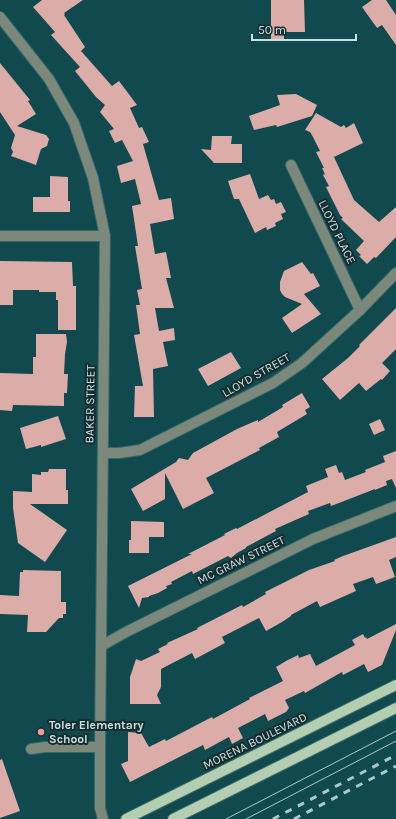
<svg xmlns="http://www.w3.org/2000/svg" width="396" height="819" font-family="Karla,sans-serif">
  <rect width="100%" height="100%" fill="#114a4e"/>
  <g fill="#dbaca8">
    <polygon points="42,0 83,0 64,13 65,14 64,15 85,47 81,51 112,86 119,81 137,105 130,108 139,128 142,127 149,142 143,144 159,200 171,198 174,219 150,224 155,254 166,252 171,278 166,278 174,308 155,308 159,331 174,328 175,340 163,342 168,366 153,369 154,417 134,417 135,386 143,386 134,335 140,334 136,305 140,305 137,290 142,289 135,246 138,246 132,206 141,204 135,179 121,183 117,166 133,161 122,140 115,143 109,131 114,129 100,112 105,105 96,97 75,71 80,67 51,35 55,32 33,7"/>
    <polygon points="271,0 304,0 305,32 284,32 284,41 271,41"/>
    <polygon points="372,0 386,0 396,15 396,45 382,25 377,28 362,7"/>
    <polygon points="0,63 30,100 28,101 36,114 17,126 46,135 49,139 47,146 41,149 36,165 11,156 13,152 11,148 15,135 0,112"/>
    <polygon points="296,94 317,105 312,116 277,127 276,125 254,130 249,116 280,105 277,95"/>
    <polygon points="316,113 341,127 344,125 346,128 354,123 363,143 334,157 354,200 379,222 396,207 396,237 376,258 374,257 367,264 359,256 361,255 356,250 364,241 341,219 343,218 340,215 326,187 329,186 323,175 325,174 322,168 324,168 316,152 320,151 313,137 310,132 305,130"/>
    <polygon points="212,136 232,136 231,144 242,144 242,163 214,163 201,149 211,150"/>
    <polygon points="250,174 259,199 268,195 271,200 274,199 276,204 281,202 286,212 281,214 283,219 275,223 276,226 267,230 266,227 255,233 239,199 234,199 228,181"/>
    <polygon points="50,176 68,177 68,201 70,201 70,212 33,212 33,197 50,197"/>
    <polygon points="0,261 72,262 73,286 76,286 76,330 58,330 58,300 56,300 56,292 39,292 39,290 13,290 13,305 0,305"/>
    <polygon points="302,262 311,274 313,273 320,286 304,294 321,314 292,333 282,318 302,304 285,297 282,294 280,290 280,282 284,271"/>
    <polygon points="396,308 396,349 382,363 390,371 382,380 381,379 366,391 359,383 340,400 322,379 348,358 360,346 359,345"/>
    <polygon points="36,334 66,334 67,342 65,354 64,374 68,374 67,393 64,393 64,406 13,405 12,411 0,410 0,373 33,374 33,357 36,357"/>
    <polygon points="231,352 241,368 208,386 198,369"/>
    <polygon points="302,393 310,407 305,410 307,414 277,432 279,437 259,448 260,450 206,478 214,493 183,509 165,473 165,499 143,511 131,489 176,462 179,458 188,460 193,453 237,429 258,420 258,422 283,407 282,405"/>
    <polygon points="58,416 66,439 41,447 41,445 26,449 20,428"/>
    <polygon points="380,419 385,430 374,435 369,424"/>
    <polygon points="396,451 396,488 392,479 386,481 387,485 375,490 375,489 339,503 331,506 330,503 308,511 309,514 275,529 276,531 246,547 246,548 237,553 231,558 228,556 193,574 192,571 171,582 172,584 166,586 167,588 158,593 149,596 149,597 142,598 139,608 128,586 192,554 188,554 225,535 224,534 236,528 237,529 308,492 306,486 328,477 325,469 336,465 339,473 342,472 345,480 366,472 365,470 385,462 383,456"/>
    <polygon points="49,469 66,469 66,490 68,490 68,504 30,504 67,530 45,562 18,543 13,508 13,491 32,492 32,474 41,475 41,472 48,472"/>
    <polygon points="131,521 164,522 164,537 149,537 149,553 129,553 129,540 131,540"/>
    <polygon points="396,537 396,557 389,560 395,577 376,584 373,577 353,584 356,591 320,607 317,601 291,615 291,616 282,622 266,631 259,618 222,637 225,643 195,659 192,653 161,669 161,687 157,695 161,704 130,704 130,677 136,659 141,661 160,652 158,649 168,644 167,643 198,629 197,628 242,605 243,607 266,594 265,592 309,570 335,561 334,560 343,556"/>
    <polygon points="23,570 61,571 61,602 66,602 66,614 63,614 63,618 59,618 46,632 27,632 28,615 0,614 0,595 19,596 20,572 23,572"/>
    <polygon points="396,624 396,630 382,665 368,672 364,664 343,675 342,672 305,693 304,691 285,700 289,708 286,712 268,721 265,714 238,728 243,738 232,744 229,737 205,750 203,745 130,782 121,764 128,761 128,732 141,733 149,747 165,739 166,741 212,717 213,719 250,699 249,698 283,681 276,667 286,661 298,655 299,658 310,654 316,666 355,645 352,640 363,634 365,638 366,637 367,639"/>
    <polygon points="2,759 20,811 0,818 0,760"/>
  </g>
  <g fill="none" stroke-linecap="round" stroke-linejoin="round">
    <g stroke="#35686c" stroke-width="12">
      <g id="minor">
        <polyline points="0,17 49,79 74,123 93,178 105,236 100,747 100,808 103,819"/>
        <polyline points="291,165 360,310"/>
        <polyline points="0,236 105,236"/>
        <polyline points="103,453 119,453 140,450 273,383 302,363 360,310 396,273"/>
        <polyline points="101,646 128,631 313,539 396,506"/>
        <polyline points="31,749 45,747 100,747"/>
      </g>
    </g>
    <g stroke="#35686c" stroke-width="12">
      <g id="major">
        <polyline points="126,819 396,685"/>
        <polyline points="173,819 396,708"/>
      </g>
    </g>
    <use href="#minor" stroke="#7b887a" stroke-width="10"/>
    <use href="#major" stroke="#b4ceb2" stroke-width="10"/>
    <g stroke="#a9c8cb" stroke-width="1">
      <polyline points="226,819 396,731"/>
      <polyline points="246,819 396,741"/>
    </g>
    <g stroke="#a9c8cb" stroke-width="3" stroke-dasharray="7 7" stroke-linecap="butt">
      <polyline points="273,819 396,755"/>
      <polyline points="294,819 396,766"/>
    </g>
  </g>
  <circle fill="#f59b97" stroke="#162c2e" stroke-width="1.5" cx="41" cy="732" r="4"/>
  <g text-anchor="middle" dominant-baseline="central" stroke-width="4" stroke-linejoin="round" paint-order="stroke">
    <g font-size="12" fill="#c6e0e3" stroke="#162c2e">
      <text transform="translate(337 232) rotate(64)">LLOYD PLACE</text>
      <text transform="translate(256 375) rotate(-30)">LLOYD STREET</text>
      <text transform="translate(90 404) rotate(-89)">BAKER STREET</text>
      <text transform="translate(241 560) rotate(-26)">MC GRAW STREET</text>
      <text transform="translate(255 741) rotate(-26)">MORENA BOULEVARD</text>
    </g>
    <g font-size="12" font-weight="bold" fill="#c6e0e3" stroke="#162c2e" text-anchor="start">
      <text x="49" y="725">Toler Elementary<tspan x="49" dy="14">School</tspan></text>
    </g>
  </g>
  <path d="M252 34v6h104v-6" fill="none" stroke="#c6e0e3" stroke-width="2"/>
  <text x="258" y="34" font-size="12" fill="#c6e0e3" stroke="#162c2e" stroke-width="3" paint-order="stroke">50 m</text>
</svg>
